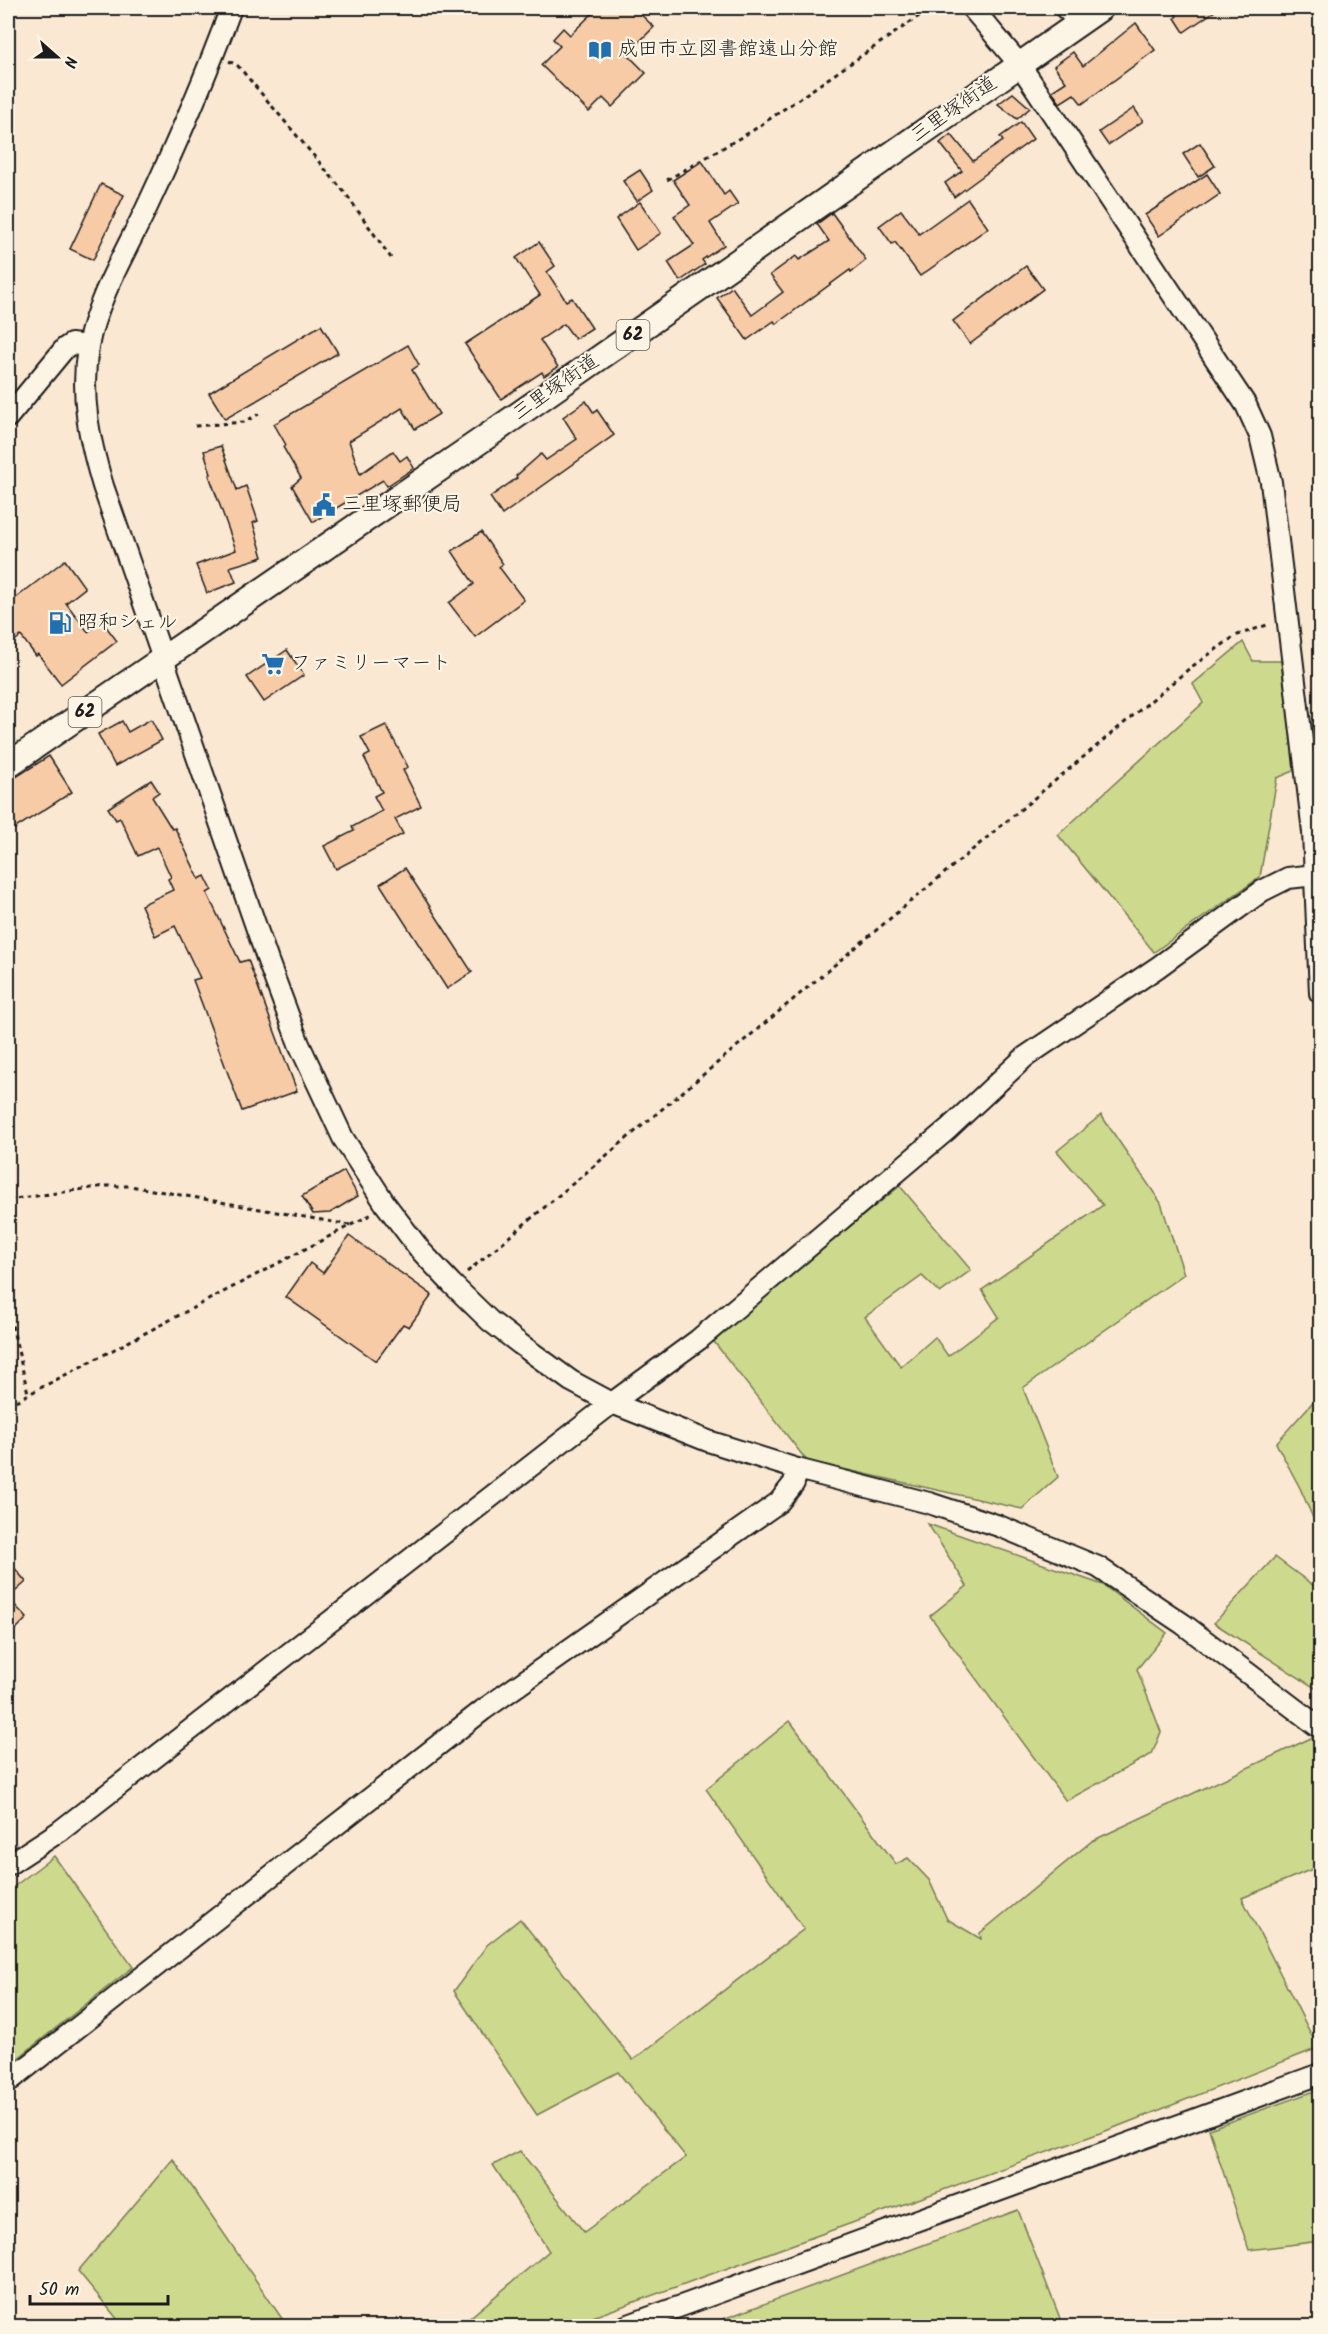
<svg xmlns="http://www.w3.org/2000/svg" width="1328" height="2334" font-family="Kalam,'Klee One',sans-serif">
  <rect width="100%" height="100%" fill="#fbe8d2"/>
  <filter id="ink" filterUnits="userSpaceOnUse"><feTurbulence type="fractalNoise" baseFrequency=".0167" numOctaves="2"/><feDisplacementMap in="SourceGraphic" scale="12" xChannelSelector="R" yChannelSelector="G"/><feConvolveMatrix kernelMatrix="1 2 1 2 8 2 1 2 1" color-interpolation-filters="sRGB"/></filter>
  <g filter="url(#ink)">
    <g fill="#cdd98c" stroke="#747a54" stroke-width="1.5">
      <polygon points="1243,642 1253,661 1281,661 1296,770 1277,778 1260,877 1154,952 1058,835 1203,703 1193,684"/>
      <polygon points="1101,1115 1161,1203 1184,1274 1023,1388 1058,1477 1022,1509 807,1461 711,1338 900,1186 971,1270 940,1293 922,1276 865,1317 901,1367 935,1337 948,1356 999,1317 982,1290 1103,1205 1057,1151"/>
      <polygon points="1320,1394 1320,1534 1300,1488 1276,1443"/>
      <polygon points="928,1524 1103,1585 1167,1633 1137,1669 1161,1732 1152,1754 1066,1801 930,1616 967,1586"/>
      <polygon points="1275,1557 1318,1589 1320,1587 1320,1689 1318,1690 1214,1623"/>
      <polygon points="790,1721 896,1864 908,1858 929,1880 947,1919 981,1939 980,1933 1092,1841 1311,1738 1320,1746 1320,1866 1242,1898 1318,2048 1111,2129 568,2326 460,2326 549,2251 493,2165 520,2151 584,2232 686,2157 618,2072 537,2115 454,1991 487,1945 520,1919 633,2060 804,1929 706,1789"/>
      <polygon points="54,1856 133,1967 8,2066 8,1891"/>
      <polygon points="1320,2089 1320,2241 1249,2250 1209,2129"/>
      <polygon points="173,2159 285,2323 280,2326 123,2326 78,2271"/>
      <polygon points="1018,2210 1063,2326 701,2326 707,2325"/>
    </g>
    <g fill="#f8cba7" stroke="#1c1c1c" stroke-width="1.5">
      <polygon points="598,8 634,8 654,27 627,54 646,73 612,107 603,98 589,112 541,65 560,46 553,39 563,28 570,35"/>
      <polygon points="1171,8 1219,8 1184,32 1175,18 1177,16"/>
      <polygon points="1136,23 1155,50 1082,104 1074,94 1060,103 1052,91 1066,82 1054,66 1073,52 1083,66"/>
      <polygon points="1013,93 1030,108 1017,119 998,104"/>
      <polygon points="1134,108 1143,121 1108,145 1099,132"/>
      <polygon points="1021,122 1033,139 954,197 945,183 962,171 940,143 951,134 973,161 1003,141 1000,137"/>
      <polygon points="1200,143 1215,166 1198,177 1183,154"/>
      <polygon points="702,161 724,195 729,191 738,204 710,223 724,245 702,260 705,264 680,281 668,262 694,245 674,216 690,205 673,180"/>
      <polygon points="640,170 653,190 637,201 623,181"/>
      <polygon points="1207,174 1220,194 1159,236 1145,215"/>
      <polygon points="101,184 124,195 93,260 70,249"/>
      <polygon points="968,199 988,228 920,276 895,242 892,244 879,226 901,210 919,234"/>
      <polygon points="640,202 661,233 636,250 616,219"/>
      <polygon points="832,213 866,260 851,272 850,270 776,324 774,321 747,340 717,298 732,287 752,315 763,307 783,292 770,275 796,256 799,260 829,241 817,224"/>
      <polygon points="539,242 555,266 547,272 566,301 572,298 592,328 575,339 564,324 540,340 558,367 544,376 542,372 501,399 465,344 540,295 516,258"/>
      <polygon points="1026,266 1043,289 970,344 953,321"/>
      <polygon points="321,325 338,353 225,419 209,393"/>
      <polygon points="408,345 419,365 412,370 439,414 415,429 402,408 349,441 360,474 393,451 400,461 407,456 414,468 387,486 383,480 313,522 292,486 301,478 283,447 286,445 274,424"/>
      <polygon points="586,401 594,413 597,410 614,435 502,515 490,497 517,478 516,476 541,454 546,460 577,439 563,417"/>
      <polygon points="221,446 237,490 246,486 258,521 253,523 263,557 230,567 236,582 207,593 196,565 236,550 209,475 211,474 204,451"/>
      <polygon points="481,532 503,564 499,567 524,600 475,637 449,603 474,584 452,551"/>
      <polygon points="65,560 85,588 66,603 88,632 102,621 117,641 61,684 38,654 36,656 21,636 8,646 8,604"/>
      <polygon points="287,650 304,675 264,702 247,677"/>
      <polygon points="151,719 162,740 115,766 98,734 122,721 128,732"/>
      <polygon points="386,725 408,767 403,770 421,806 395,819 403,834 336,869 324,846 354,831 352,827 382,811 374,796 382,792 364,757 370,754 361,737"/>
      <polygon points="49,756 72,792 8,833 8,782"/>
      <polygon points="151,780 159,792 152,797 172,829 175,828 199,879 205,876 212,890 207,893 240,962 248,960 297,1091 242,1111 193,980 200,978 175,926 155,936 141,905 173,890 168,879 171,877 157,847 138,856 120,818 116,820 108,808"/>
      <polygon points="405,868 472,972 447,989 380,884"/>
      <polygon points="344,1171 358,1196 330,1213 313,1214 302,1196"/>
      <polygon points="349,1236 432,1295 409,1327 403,1324 376,1361 286,1297 310,1263 323,1273"/>
      <polygon points="8,1560 26,1582 8,1598 27,1618 8,1637"/>
    </g>
    <g fill="none" stroke-linecap="round" stroke-linejoin="round">
      <g stroke="#1c1c1c" stroke-width="24">
        <g id="minor">
          <path d="M231,8C206,76 177,143 146,209C127,249 95,303 88,347C80,396 89,439 103,486L268,961L299,1044L343,1138L386,1205L421,1251L452,1284L490,1321L520,1344L571,1381L612,1403L708,1441L797,1469L929,1503L999,1526L1098,1567L1183,1624L1320,1728"/>
          <polyline points="972,8 1020,65 1246,405 1260,436 1271,482 1313,832 1320,993"/>
          <polyline points="1065,8 1080,22"/>
          <polyline points="8,417 65,348 71,344 88,346"/>
          <polyline points="8,1865 60,1831 612,1403 698,1340 948,1129 1025,1057 1158,967 1262,891 1288,878 1315,875"/>
          <polyline points="8,2082 483,1710 779,1502 794,1483 797,1469"/>
          <polyline points="626,2326 1320,2074"/>
        </g>
      </g>
      <g stroke="#1c1c1c" stroke-width="28">
        <polyline id="major" points="8,765 486,437 1101,8"/>
      </g>
      <g stroke="#1c1c1c" stroke-width="3" stroke-dasharray="4.5 4.5" stroke-linecap="butt">
        <polyline points="229,61 238,66 250,80 346,194 391,258"/>
        <polyline points="667,180 752,131 931,8"/>
        <polyline points="195,426 244,422 259,414"/>
        <polyline points="8,1200 105,1186 130,1186 350,1225"/>
        <polyline points="467,1272 1190,668 1235,636 1270,624"/>
        <polyline points="8,1308 28,1393"/>
        <polyline points="8,1405 372,1214"/>
      </g>
      <use href="#minor" stroke="#fcf5e5" stroke-width="20"/>
      <use href="#major" stroke="#fcf5e5" stroke-width="24"/>
    </g>
  </g>
  <defs>
    <g id="library-bare" transform="scale(1.8)"><path d="M-6-4Q-3-5.5-.7-3.5V5Q-3 3-6 4ZM6-4Q3-5.5 .7-3.5V5Q3 3 6 4Z" fill="#1f6fb2" stroke="#fcf5e5" stroke-width="2.5" paint-order="stroke"/></g>
    <g id="civic-bare" transform="scale(1.8)"><path d="M-.6-6.5H3V-4.5H.6V-3L4-1V1h2V6H-6V1h2V-1L-.6-3ZM-1.2 2.5V6h2.4V2.5Z" fill="#1f6fb2" stroke="#fcf5e5" stroke-width="2.5" paint-order="stroke"/></g>
    <g id="fuel-bare" transform="scale(1.8)"><path d="M-5.5-6h7V0h2V4h1.3V-2.5L3-4.5l.8-.8L6-3V5H2.5V1h-1V6h-7ZM-4.2-4.7v3.2H.2V-4.7Z" fill="#1f6fb2" stroke="#fcf5e5" stroke-width="2.5" paint-order="stroke"/></g>
    <g id="supermarket-bare" transform="scale(1.8)"><path d="M-6-5.5h2.5l.6 2H6L4.5 2H-2.5L-4.4-4H-6ZM-1.5 3.2a1.3 1.3 0 1 0 .1 0ZM3 3.2a1.3 1.3 0 1 0 .1 0Z" fill="#1f6fb2" stroke="#fcf5e5" stroke-width="2.5" paint-order="stroke"/></g>
  </defs>
  <g fill-rule="evenodd">
    <use href="#library-bare" x="600" y="50"/>
    <use href="#civic-bare" x="324" y="505"/>
    <use href="#fuel-bare" x="60" y="623"/>
    <use href="#supermarket-bare" x="273" y="664"/>
  </g>
  <g text-anchor="middle" dominant-baseline="central" stroke-width="4.5" stroke-linejoin="round" paint-order="stroke">
    <g fill="#fcf5e5" stroke="#5f5d58" stroke-width="1.5">
      <rect x="616.5" y="320" width="33" height="30" rx="4.5"/>
      <rect x="68.5" y="697" width="33" height="30" rx="4.5"/>
    </g>
    <g font-size="18" font-weight="bold" fill="#1c1c1c">
      <text x="633" y="335">62</text>
      <text x="85" y="712">62</text>
    </g>
    <g font-size="20" fill="#1c1c1c" stroke="#fcf5e5" text-anchor="start">
      <text x="618" y="50">成田市立図書館遠山分館</text>
      <text x="342" y="505">三里塚郵便局</text>
      <text x="78" y="623">昭和シェル</text>
      <text x="291" y="664">ファミリーマート</text>
    </g>
    <g font-size="20" fill="#1c1c1c" stroke="#fcf5e5">
      <text transform="translate(954 110) rotate(-35)">三里塚街道</text>
      <text transform="translate(556 388) rotate(-35)">三里塚街道</text>
    </g>
  </g>
  <rect width="1328" height="2334" fill="none" stroke="#fcf5e5" stroke-width="30"/>
  <rect x="15" y="15" width="1298" height="2304" fill="none" stroke="#1c1c1c" stroke-width="2" filter="url(#ink)"/>
  <g transform="translate(57 57) rotate(111)" stroke="#fcf5e5" stroke-width="4.5" paint-order="stroke">
  <path d="M0-4.5L10 22L0 15L-10 22Z" fill="#1c1c1c"/>
  <text y="-9" font-size="16" font-weight="bold" text-anchor="middle" fill="#1c1c1c">N</text>
  </g>
  <path d="M30 2295v9h138v-9" fill="none" stroke="#1c1c1c" stroke-width="3"/>
  <text x="39" y="2295" font-size="18" fill="#1c1c1c" stroke="#fcf5e5" stroke-width="4.5" paint-order="stroke">50 m</text>
</svg>
